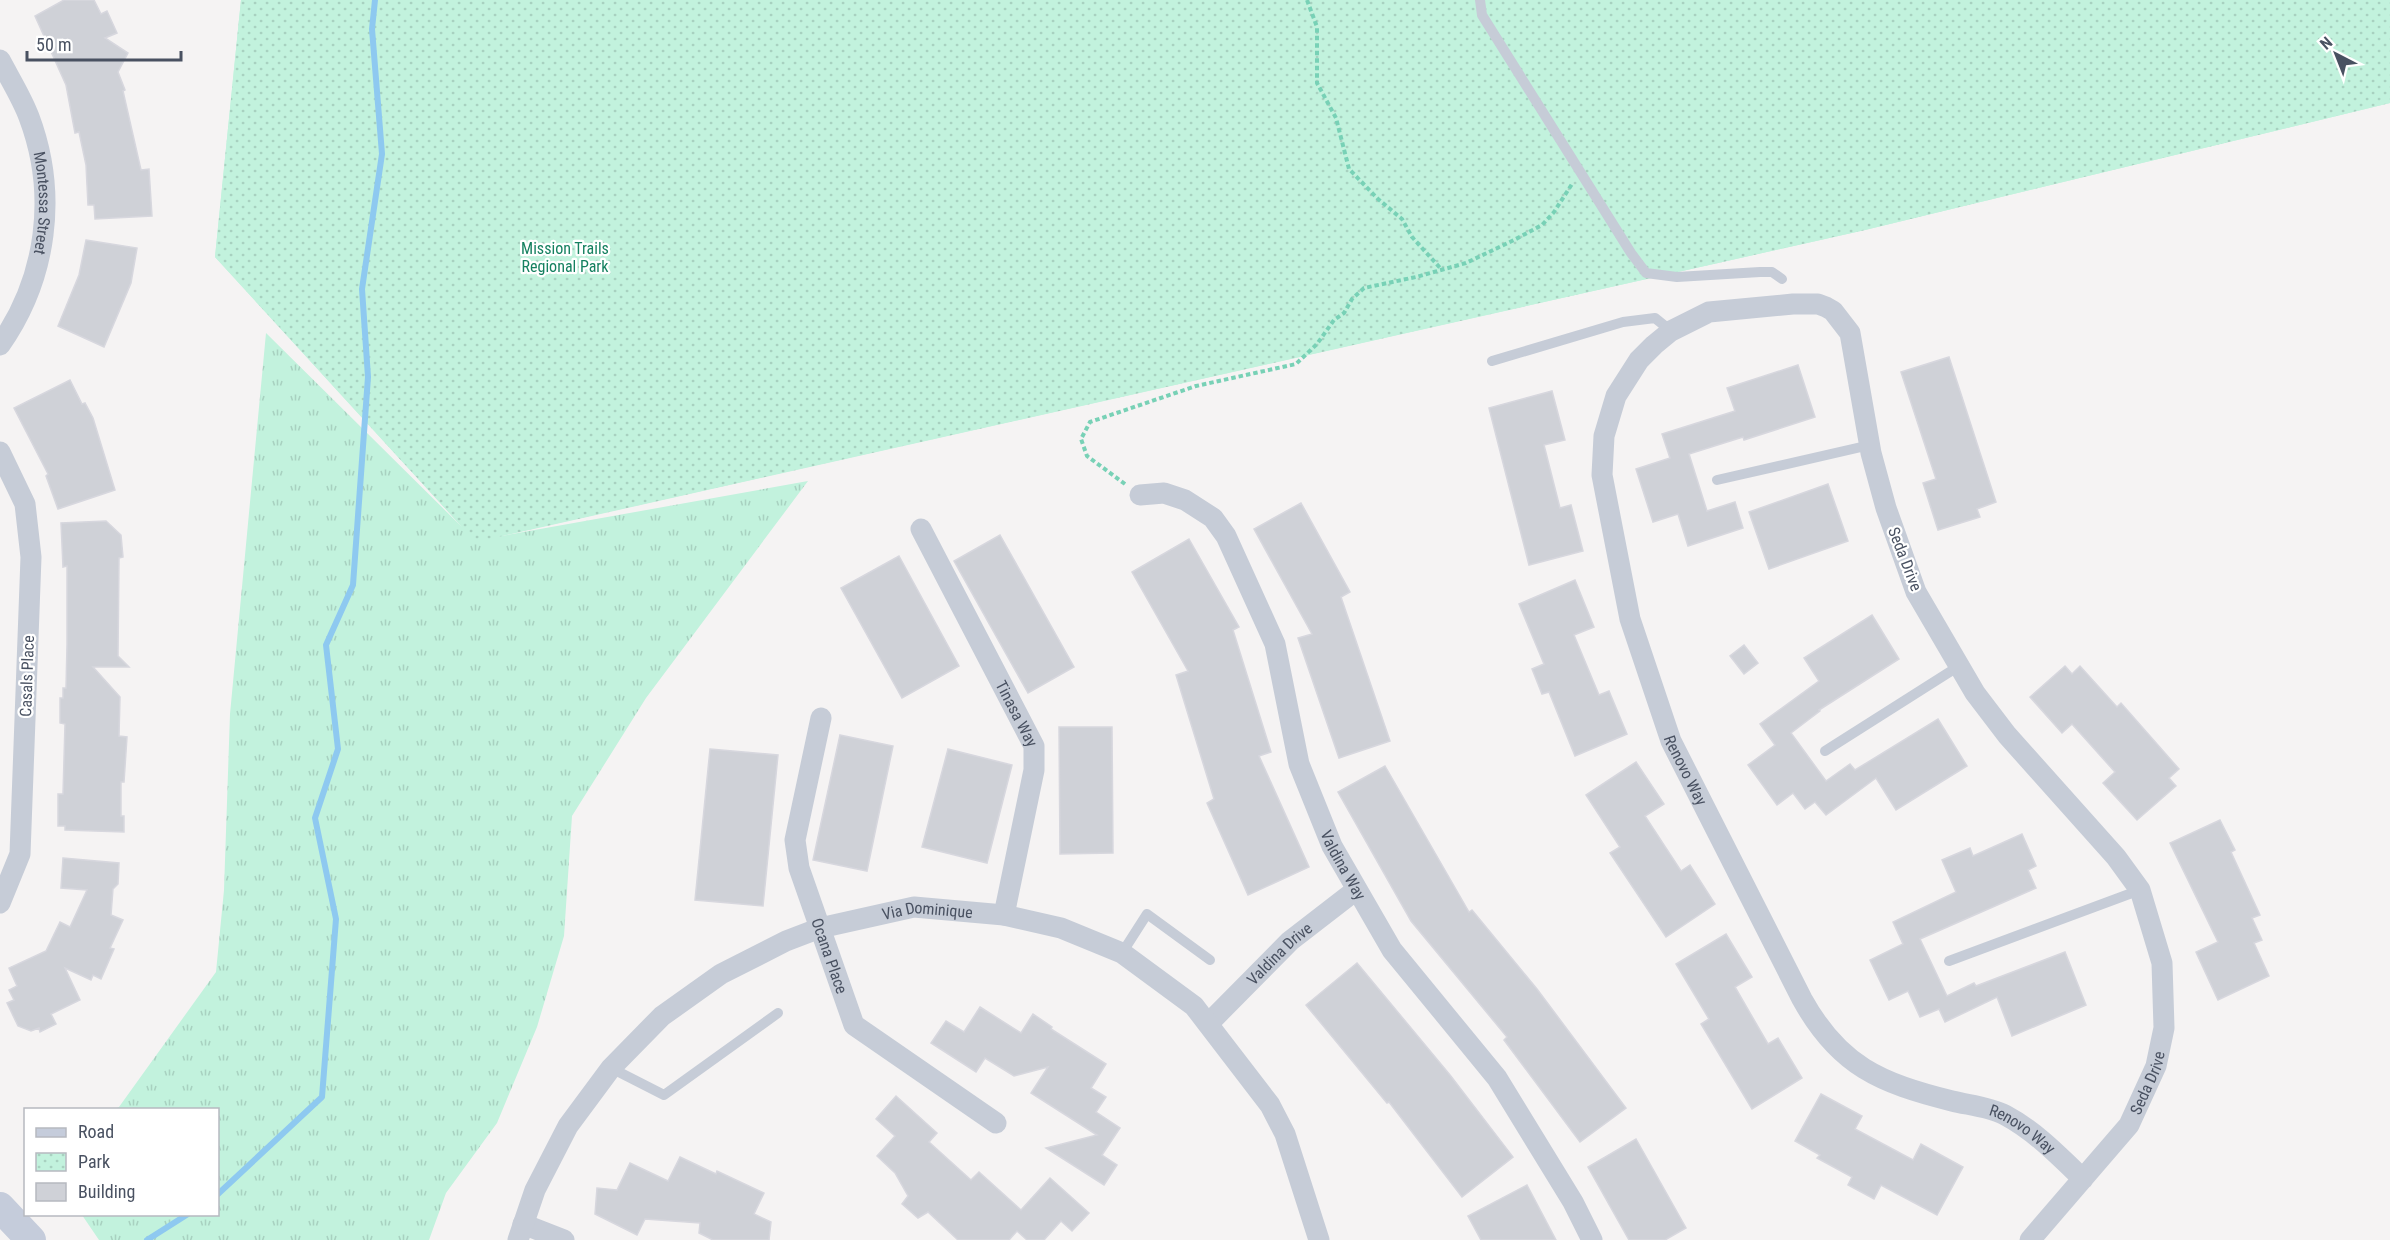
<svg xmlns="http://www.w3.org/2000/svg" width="2390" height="1240" font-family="'Roboto Condensed',sans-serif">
  <defs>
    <pattern id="grass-tufts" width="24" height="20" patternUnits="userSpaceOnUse" patternTransform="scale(1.5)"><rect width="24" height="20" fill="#c2f2dd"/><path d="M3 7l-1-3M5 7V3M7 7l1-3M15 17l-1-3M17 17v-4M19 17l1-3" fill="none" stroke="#a8d1c0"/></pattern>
    <pattern id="park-dots" width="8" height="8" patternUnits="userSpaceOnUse" patternTransform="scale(1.5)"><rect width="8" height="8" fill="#c2f2dd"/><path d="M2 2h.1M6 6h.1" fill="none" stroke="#a8d1c0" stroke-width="1.8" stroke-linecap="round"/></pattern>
  </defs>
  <rect width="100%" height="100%" fill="#f5f3f3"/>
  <polygon fill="url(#grass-tufts)" points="241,0 2390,0 2390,103 1865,230 496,537 808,481 646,698 572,816 564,936 537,1027 497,1123 446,1193 429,1240 99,1240 82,1215 218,1214 218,1110 114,1109 119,1107 216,972 224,890 230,714 266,333 462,527 215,257"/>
  <polygon fill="url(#park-dots)" points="241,0 2390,0 2390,103 1865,230 476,542 215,257"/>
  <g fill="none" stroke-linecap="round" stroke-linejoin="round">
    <g stroke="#8ec9f0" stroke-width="6">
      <polyline points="218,1194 322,1097 336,919 315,818 338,749 326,645 353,585 368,377 362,289 382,154 372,29 375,0"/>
      <polyline points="147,1240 188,1214"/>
    </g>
  </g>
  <g fill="#cfd1d7" stroke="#d7d7de" stroke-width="1.5">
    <polygon points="64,0 94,0 101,14 107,11 117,33 105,38 128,53 118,72 125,90 123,91 141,170 149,169 152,216 95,219 94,205 88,205 86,165 79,132 75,133 66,85 35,16"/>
    <polygon points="86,240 137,248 131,283 104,347 58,326 79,275"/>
    <polygon points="1949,357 1996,502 1977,509 1980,517 1938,530 1923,483 1936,479 1901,372"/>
    <polygon points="1798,365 1815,417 1744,440 1743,437 1689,454 1707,511 1735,502 1743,528 1688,546 1678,514 1653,522 1636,469 1670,458 1662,434 1735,411 1727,388"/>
    <polygon points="70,380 82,404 85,403 93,418 115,490 58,509 46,476 48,474 14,408"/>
    <polygon points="1552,391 1565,440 1544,445 1560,508 1571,505 1583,551 1529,565 1489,408"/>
    <polygon points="1828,484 1848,541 1769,569 1749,512"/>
    <polygon points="1301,503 1350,592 1341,597 1390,741 1339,758 1298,638 1312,634 1254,529"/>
    <polygon points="106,521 121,535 123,557 119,558 118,656 129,667 93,667 120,697 119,736 127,737 124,782 121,782 121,816 124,816 124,832 65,830 65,826 58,826 58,794 63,794 65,724 60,723 60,698 63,698 63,688 66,688 67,645 67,566 63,567 61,523"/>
    <polygon points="1000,535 1074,667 1028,693 954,561"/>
    <polygon points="1189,539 1239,627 1233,630 1271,752 1259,756 1309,867 1248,895 1207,803 1214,799 1176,675 1188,671 1132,572"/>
    <polygon points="899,556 959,666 902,698 841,588"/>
    <polygon points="1575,580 1594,627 1574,635 1599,695 1609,691 1627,734 1575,756 1549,692 1542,694 1532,669 1544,664 1519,604"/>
    <polygon points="1872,615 1899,659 1819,710 1820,711 1791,733 1826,781 1850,764 1855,770 1938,719 1967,766 1896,810 1876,778 1826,815 1815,802 1805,809 1793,793 1777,805 1748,765 1775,745 1760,724 1819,681 1804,658"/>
    <polygon points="1744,645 1758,663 1744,674 1730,656"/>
    <polygon points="2065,666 2072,674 2080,666 2117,707 2121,703 2179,769 2169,778 2176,786 2137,820 2103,783 2115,772 2072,724 2062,733 2030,697"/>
    <polygon points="1059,727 1112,727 1113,853 1060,854"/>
    <polygon points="840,735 893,746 867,871 813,860"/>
    <polygon points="710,749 778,755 763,906 695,900"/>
    <polygon points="948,749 1012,765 987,863 922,847"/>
    <polygon points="1636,762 1664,804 1645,816 1681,871 1690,865 1715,904 1666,937 1610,853 1620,847 1586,795"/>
    <polygon points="1385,766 1469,912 1472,910 1537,989 1626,1108 1580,1142 1504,1040 1507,1037 1411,921 1338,792"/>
    <polygon points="2220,820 2235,850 2231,852 2260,915 2252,918 2262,940 2254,943 2269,976 2218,1000 2196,952 2218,942 2170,843"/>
    <polygon points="2022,834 2036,866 2028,870 2036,888 1920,939 1947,996 1974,983 1976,986 2065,952 2086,1005 2012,1036 1997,997 1945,1022 1939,1009 1920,1017 1908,991 1889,1000 1870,960 1903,944 1893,922 1956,892 1942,860 1970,848 1973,856"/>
    <polygon points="63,858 119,863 118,884 113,889 111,915 123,920 110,948 114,949 101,979 93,975 91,980 65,968 80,1000 51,1014 56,1024 40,1032 39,1028 31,1031 18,1026 7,1003 14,1000 9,990 17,986 9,968 46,951 60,922 70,927 87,890 61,888"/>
    <polygon points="1726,934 1752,977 1735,987 1768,1044 1778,1038 1802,1078 1752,1109 1701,1024 1709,1019 1676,964"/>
    <polygon points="1357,963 1450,1075 1513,1157 1462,1197 1389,1102 1387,1103 1306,1005"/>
    <polygon points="980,1007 1021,1033 1033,1014 1052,1027 1051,1029 1106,1064 1091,1088 1106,1097 1096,1112 1120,1128 1102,1155 1117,1165 1104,1185 1046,1148 1097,1135 1031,1093 1048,1067 1014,1076 985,1058 976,1072 931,1043 946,1021 964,1032"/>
    <polygon points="1821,1094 1862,1116 1855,1129 1913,1160 1921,1144 1963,1167 1937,1215 1881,1185 1874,1199 1848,1185 1852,1177 1817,1158 1820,1155 1795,1141"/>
    <polygon points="896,1096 937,1133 929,1142 971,1180 979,1172 1021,1210 1050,1178 1089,1213 1072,1231 1061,1221 1044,1240 1027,1240 1017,1231 1009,1240 958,1240 928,1212 918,1218 902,1204 908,1196 895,1173 877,1156 895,1136 876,1119"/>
    <polygon points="1636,1139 1686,1228 1665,1240 1629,1240 1588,1167"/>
    <polygon points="680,1157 716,1174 717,1171 764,1193 754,1214 771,1222 769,1240 713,1240 699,1233 700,1223 645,1219 637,1235 595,1214 597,1188 617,1190 630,1163 668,1181"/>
    <polygon points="1527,1185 1556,1240 1481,1240 1468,1216"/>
  </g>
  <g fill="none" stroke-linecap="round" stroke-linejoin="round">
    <g stroke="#78d1b6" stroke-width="4" stroke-dasharray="4.5 3" stroke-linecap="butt">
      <polyline points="1307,0 1317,27 1317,83 1336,118 1349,169 1378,199 1402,219 1412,237 1442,270"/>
      <polyline points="1125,484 1087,456 1081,439 1090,422 1196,386 1296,364 1317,344 1334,320 1344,313 1352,299 1364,288 1416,277 1466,263 1514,240 1542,225 1554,212 1572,184"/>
    </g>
    <g stroke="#c6ccd7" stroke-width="10">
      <polyline points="1480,0 1482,15 1631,253 1646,273 1677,277 1760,272 1772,272 1782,279"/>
      <polyline points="1492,361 1623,322 1655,318 1671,331"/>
      <polyline points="1717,480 1870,445"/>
      <polyline points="1825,751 1959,666"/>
      <polyline points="1122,953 1147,914 1210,960"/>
      <polyline points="1949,961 2140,890"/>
      <polyline points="611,1068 664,1095 778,1013"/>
    </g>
    <g stroke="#c6ccd7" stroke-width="21">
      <path id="s1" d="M0,60C10,79 22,98 29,117C58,194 47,278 0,345"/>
      <polyline points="0,452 25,504 31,557 20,854 0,903"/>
      <path id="s2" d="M1140,495L1164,493L1185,500L1213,518L1226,536L1275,644L1299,764L1332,846L1392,950L1497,1078L1573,1202L1592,1240"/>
      <path id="s3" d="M921,529L1034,746V770L1004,915"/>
      <path id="s4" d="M821,718L795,840L799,868L854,1025L996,1123"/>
      <path id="s5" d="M1209,1023L1290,941L1356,890"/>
      <polyline points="523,1224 564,1240"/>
      <path id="s6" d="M518,1240L535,1190L568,1126L611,1068L662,1016L721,974L786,941L820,928L914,907L1004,915L1061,928L1122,953L1194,1006L1270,1105L1285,1134L1319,1240"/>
      <path id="s7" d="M2030,1240L2129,1125L2156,1066L2164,1028L2162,963L2140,890L2116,857L2007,735L1975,693L1916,592L1886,508L1871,453L1850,333L1833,311L1826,307L1818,304H1793L1709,312L1671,331L1654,345L1639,360L1616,396L1604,436L1602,475L1630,619L1671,741L1802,999C1839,1066 1880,1083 1952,1101C1968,1105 1990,1107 2005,1115C2035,1131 2058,1155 2083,1179"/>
    </g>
    <polyline stroke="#c5ccdb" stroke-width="30" points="0,1207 31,1240"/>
  </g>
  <g text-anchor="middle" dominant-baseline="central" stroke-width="4.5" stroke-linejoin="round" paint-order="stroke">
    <g font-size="16" fill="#495161" stroke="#fff">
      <text stroke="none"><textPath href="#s1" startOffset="152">Montessa Street</textPath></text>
      <text transform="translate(1905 559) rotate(69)">Seda Drive</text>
      <text transform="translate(27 676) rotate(-88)">Casals Place</text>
      <text stroke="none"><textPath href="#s3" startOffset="208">Tinasa Way</textPath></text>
      <text stroke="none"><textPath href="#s7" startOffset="1710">Renovo Way</textPath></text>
      <text stroke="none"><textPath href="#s2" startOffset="453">Valdina Way</textPath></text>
      <text stroke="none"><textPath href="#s6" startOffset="561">Via Dominique</textPath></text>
      <text stroke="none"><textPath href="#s5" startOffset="99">Valdina Drive</textPath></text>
      <text stroke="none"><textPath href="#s4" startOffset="246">Ocana Place</textPath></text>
      <text stroke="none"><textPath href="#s7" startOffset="198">Seda Drive</textPath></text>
      <text stroke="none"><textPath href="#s7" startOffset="2232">Renovo Way</textPath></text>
    </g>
    <g font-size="16" fill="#158160" stroke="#fff">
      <text x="565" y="248">Mission Trails<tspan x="565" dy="18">Regional Park</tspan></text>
    </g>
  </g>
  <rect x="24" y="1108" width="195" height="108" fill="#ffffff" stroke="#b6b9c0" stroke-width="1.5"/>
  <rect x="36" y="1128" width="30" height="9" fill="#c5ccdb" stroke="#b6b9c0" stroke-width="1.5"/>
  <text x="78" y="1138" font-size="18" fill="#495161">Road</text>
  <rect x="36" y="1153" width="30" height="18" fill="url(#park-dots)" stroke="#b6b9c0" stroke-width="1.5"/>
  <text x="78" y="1168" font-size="18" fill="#495161">Park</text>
  <rect x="36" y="1183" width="30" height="18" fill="#cfd1d7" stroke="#b6b9c0" stroke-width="1.5"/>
  <text x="78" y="1198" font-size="18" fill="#495161">Building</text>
  <g transform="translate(2336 54) rotate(318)" stroke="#ffffff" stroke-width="4.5" paint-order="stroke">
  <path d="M0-4.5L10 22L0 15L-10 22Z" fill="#495161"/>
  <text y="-9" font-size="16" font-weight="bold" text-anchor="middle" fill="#495161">N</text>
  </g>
  <path d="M27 51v9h154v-9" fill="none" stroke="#495161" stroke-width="3"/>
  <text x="36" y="51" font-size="18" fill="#495161" stroke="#ffffff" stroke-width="4.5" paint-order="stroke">50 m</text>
</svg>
